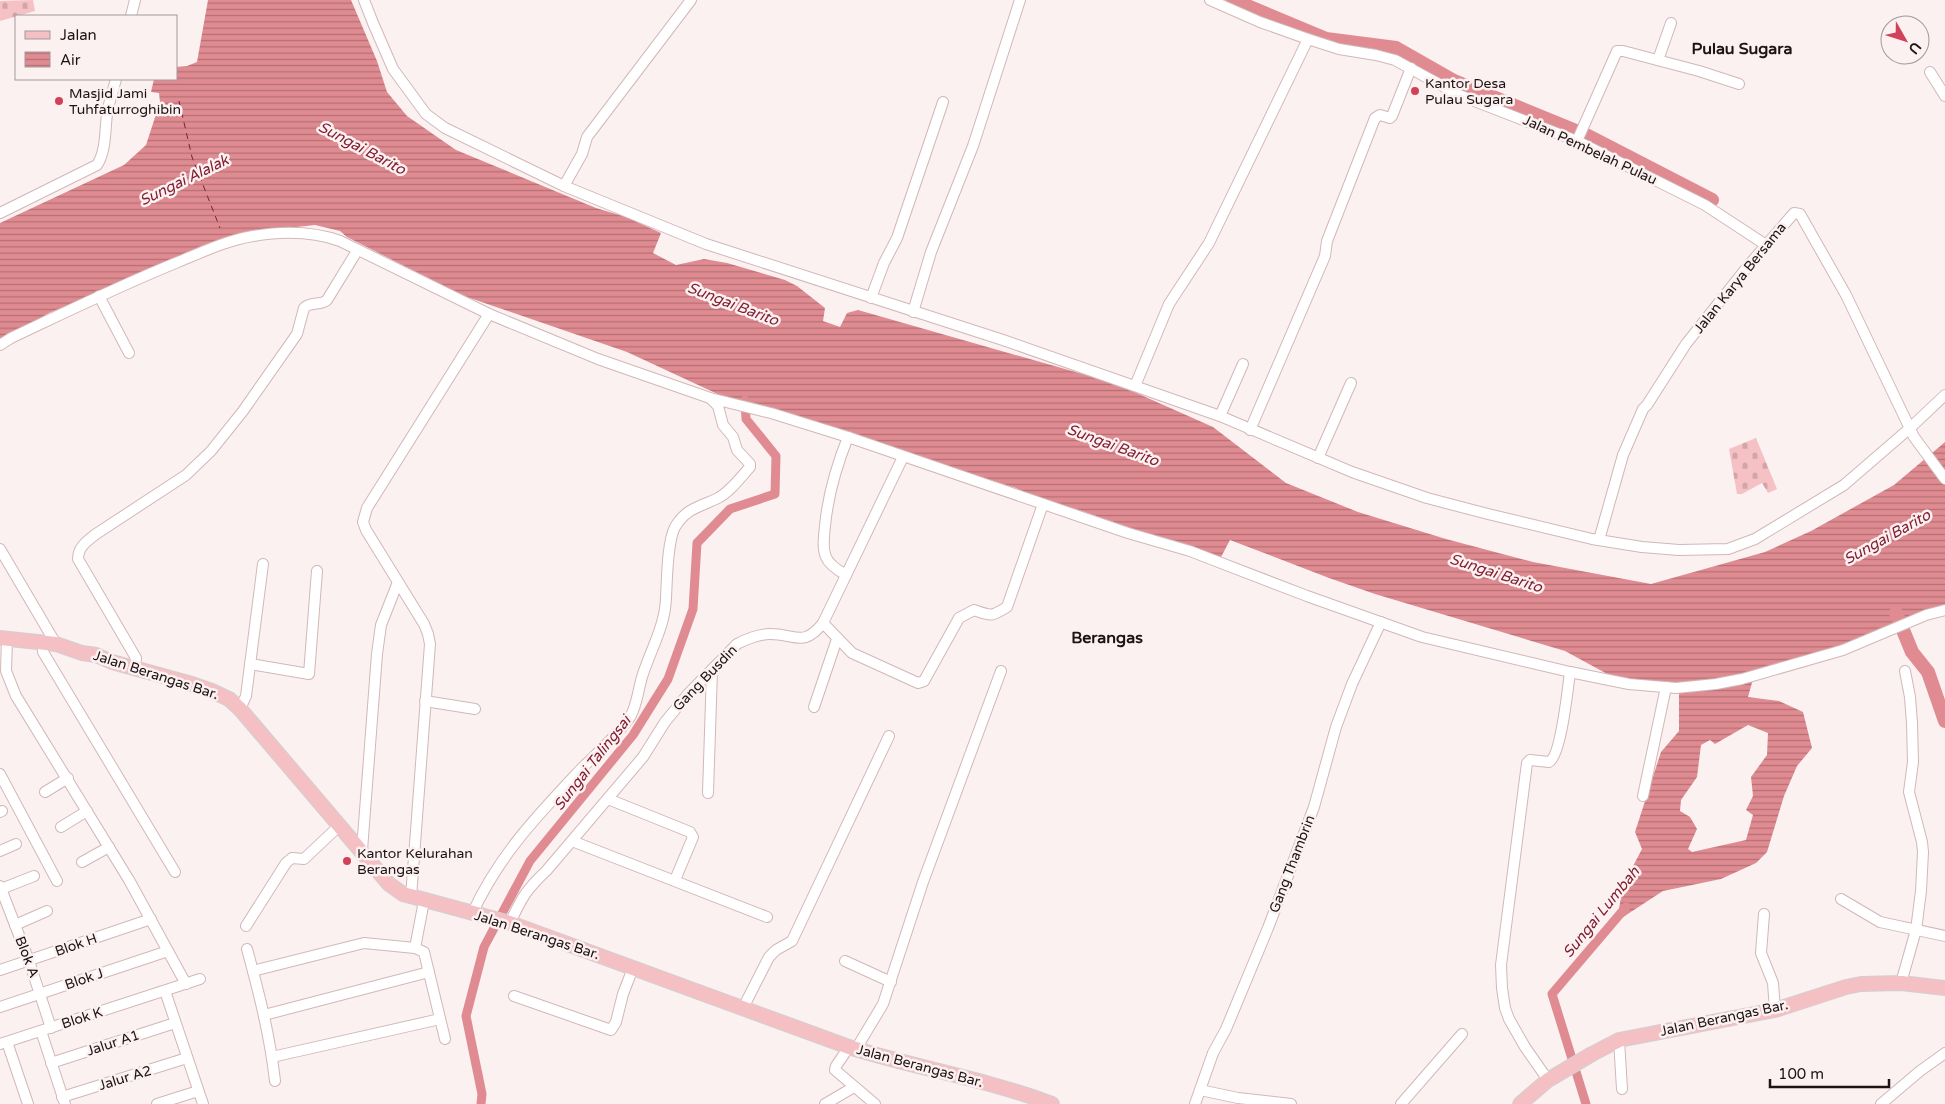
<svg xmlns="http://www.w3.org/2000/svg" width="1945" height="1104" font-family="'Varela Round',sans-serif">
  <defs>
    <pattern id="cemetery-stones" width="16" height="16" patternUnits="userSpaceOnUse" patternTransform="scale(1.25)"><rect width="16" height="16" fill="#f6c1c4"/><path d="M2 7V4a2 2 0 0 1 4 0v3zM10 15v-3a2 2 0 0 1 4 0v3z" fill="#d2a5a8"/></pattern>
    <pattern id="water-rules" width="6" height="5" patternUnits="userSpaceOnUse" patternTransform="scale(1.25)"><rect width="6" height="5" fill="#df8b91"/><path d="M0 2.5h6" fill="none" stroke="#b47075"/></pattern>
  </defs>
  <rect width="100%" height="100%" fill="#fcf1f1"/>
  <g fill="url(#cemetery-stones)">
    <polygon points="33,0 35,11 0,21 0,1"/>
    <polygon points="1756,438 1777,489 1768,493 1762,483 1742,494 1737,494 1729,449"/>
  </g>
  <path fill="url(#water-rules)" fill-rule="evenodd" d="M208,0H351L377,61L387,92L407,116L456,150L596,208L626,217L661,233L653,253L676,265L704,259L727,263L785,280L797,286L825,308L823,321L840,327L847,313L858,310L1114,383L1213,427L1286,483L1358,512L1446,539L1533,562L1651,584L1765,552L1811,531L1894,485L1945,442V605L1793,663L1755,672L1748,697L1779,701L1803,712L1812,748L1797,766L1784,796L1767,852L1756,863L1721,879L1663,891L1617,921L1623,885L1642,849L1635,832L1661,752L1679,731V693L1676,685L1611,676L1565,651L1375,594L1329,578L1230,540L1220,559L1076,509L1030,497L1016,488L724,397L627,352L464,296L347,237L340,231L315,225L268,230L213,244L49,313L0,340V223L124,165L146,145L160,102L159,93L151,92L154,79H176V67L187,66L197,62ZM1748,725L1768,733L1767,755L1751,777L1753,796L1746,810L1753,815L1746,840L1692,852L1688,849L1697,829L1690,817L1680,811L1681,800L1697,777L1701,745L1710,740L1715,744Z"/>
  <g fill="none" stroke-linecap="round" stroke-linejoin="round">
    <g stroke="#df8b91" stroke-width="9">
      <polyline points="481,1104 482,1094 466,1016 484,947 530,861 633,735 668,679 693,609 697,543 730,509 775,494 776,456 746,419 745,400"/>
      <polyline points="1586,1104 1552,994 1626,907"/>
    </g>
    <g stroke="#df8b91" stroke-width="14">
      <polyline points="1233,0 1326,39 1396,48 1454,81 1588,136 1712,200"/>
      <polyline points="1896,613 1912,652 1928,672 1945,721"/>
    </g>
    <polyline stroke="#811e31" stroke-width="1" stroke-dasharray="6 5" stroke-linecap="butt" points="179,101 192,157 220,228"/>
    <g stroke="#d2b7b8" stroke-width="12">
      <g id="minor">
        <polyline points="364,0 373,23 393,69 426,114 445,128 564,186 706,244 1003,340 1220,416 1352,472 1427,498 1488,514 1592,539 1642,547 1679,550 1728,549 1755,539 1844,485 1910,428 1945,395"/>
        <polyline points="1210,0 1260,22 1308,39 1339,49 1376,55 1395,60 1459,95 1577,141 1705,205 1766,245"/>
        <polyline points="131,16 135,0"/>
        <polyline points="1658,60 1671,23"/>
        <polyline points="1930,72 1945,96"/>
        <polyline points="1577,141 1617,51 1623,51 1699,71 1739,84"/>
        <polyline points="564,186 582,154 587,137 691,0"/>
        <path d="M0,213L97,165C106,152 105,130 107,114C109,102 113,91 116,79"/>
        <polyline points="99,296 129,353"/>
        <polyline points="871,298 884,263 897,238 943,102"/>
        <polyline points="913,312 931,252 973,146 1020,0"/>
        <path d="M0,345L11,338C66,312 121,285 178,262C202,252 228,240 253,236C283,231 312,231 340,241L489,314L598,359L710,398L771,413L848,437L1128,533L1190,551L1307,596L1422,637L1570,672L1629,684L1676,688L1716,684L1742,679L1843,650L1926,615L1945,610"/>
        <polyline points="1135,386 1169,304 1209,243 1308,39"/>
        <polyline points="1220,416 1243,364"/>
        <polyline points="1250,430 1325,256 1327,241 1375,118 1380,115 1390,118 1392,116 1411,68"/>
        <polyline points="1318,458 1351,383"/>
        <polyline points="1599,540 1623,455 1643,409 1647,405 1686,344 1748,266 1794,213 1800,214 1846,295 1914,437 1945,479"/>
        <polyline points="0,549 56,644"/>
        <path d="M846,575C839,571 829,565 826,557C822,548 824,536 825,526C828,494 836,467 848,437"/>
        <path d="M823,623L852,653L918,683L924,681L959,618L974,610C991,616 991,617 1007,607L1043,504"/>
        <polyline points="7,638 6,671 16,696 129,880 186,984"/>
        <polyline points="43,643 43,652 175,872"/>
        <polyline points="250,664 309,674 317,571"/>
        <path d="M135,667L136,658L78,559C78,547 87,541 96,534L186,475L211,451L243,411L297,334L304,308C311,301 321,306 327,300L357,251"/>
        <polyline points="425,701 475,709"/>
        <polyline points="814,707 837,639"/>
        <polyline points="240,709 246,696 263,564"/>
        <polyline points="0,774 57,881"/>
        <polyline points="45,792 68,778"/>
        <polyline points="708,793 712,670"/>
        <polyline points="1643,796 1666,687"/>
        <polyline points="608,799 690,832 693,837 675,880"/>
        <polyline points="0,812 2,811"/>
        <polyline points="61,827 87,811"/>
        <polyline points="572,841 767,917"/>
        <polyline points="362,850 377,654 381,625 398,582"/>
        <polyline points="0,851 16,844"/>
        <polyline points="82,862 109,847"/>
        <polyline points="0,886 29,961 51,1028"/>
        <polyline points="1,889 34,876"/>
        <polyline points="411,897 430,644 428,634 424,624 366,530 363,522 367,508 489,314"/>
        <polyline points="1841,899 1880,922 1945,936"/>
        <polyline points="424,901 415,948 424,952 445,1039"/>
        <path d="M472,914C499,855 537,816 581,769C597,753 617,736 630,717C637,706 638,690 642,677C650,651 665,627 666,598C667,581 667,542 675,527C686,508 700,507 718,498C730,492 741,477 750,467V464L737,450L733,437L723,425L718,406L710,398"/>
        <polyline points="1764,914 1761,953 1773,983 1775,1010"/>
        <path d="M510,923C522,897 526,890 547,870L643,757L665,722L688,694L737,644C746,639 760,634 770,634C796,634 803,648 823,623L903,457"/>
        <polyline points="15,925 47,911"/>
        <polyline points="246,926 286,863 292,858 304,859 340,825"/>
        <path d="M247,949C259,993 270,1036 275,1081"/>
        <polyline points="845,961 891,982"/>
        <polyline points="0,970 151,919"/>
        <polyline points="253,971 364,943 415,948"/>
        <polyline points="1901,983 1916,930 1921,891 1923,852 1922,842 1909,792 1913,762 1912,723 1910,697 1905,671"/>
        <polyline points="165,991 203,1104"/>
        <polyline points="514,996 611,1030 616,1022 623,994 633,968"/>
        <polyline points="0,1007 168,951"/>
        <polyline points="743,1008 769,957 776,950 792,941 889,736"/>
        <polyline points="264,1015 429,972"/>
        <polyline points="41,1031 65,1104"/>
        <polyline points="1619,1040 1622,1089"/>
        <polyline points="7,1042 28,1104"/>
        <polyline points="0,1044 200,979"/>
        <polyline points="849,1047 836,1066 835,1070 875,1104"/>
        <polyline points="856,1049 883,1004 923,882 1001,671"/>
        <polyline points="272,1057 440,1019"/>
        <polyline points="51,1063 175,1023"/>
        <path d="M1548,1080L1525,1047L1509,1019L1505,1008L1502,988L1501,965L1527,763L1530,760L1549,762C1561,756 1568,687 1570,672"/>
        <polyline points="1200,1090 1238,1098 1291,1104"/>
        <polyline points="62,1097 187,1058"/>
        <polyline points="157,1104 198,1091"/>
        <polyline points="825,1104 854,1087"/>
        <polyline points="1195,1104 1213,1053 1226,1029 1268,928 1314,807 1336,727 1352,684 1381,622"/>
        <polyline points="1401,1104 1462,1034"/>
        <polyline points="1881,1104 1920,1071 1945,1053"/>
      </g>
    </g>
    <g stroke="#d2d0d0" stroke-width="16">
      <g id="major">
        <path d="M0,638L56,644L82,653L96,655L112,662L192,684L212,691L229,699L240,709L389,884L403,894L510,923L849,1047C916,1068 986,1079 1052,1104"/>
        <polyline points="1520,1104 1548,1080 1592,1054 1619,1040 1775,1010 1846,987 1861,984 1901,983 1945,988"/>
      </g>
    </g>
    <use href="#minor" stroke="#fff" stroke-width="10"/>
    <use href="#major" stroke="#f4c0c4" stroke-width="14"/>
  </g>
  <g fill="#d14159" stroke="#fcf1f1" stroke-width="2">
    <circle cx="1415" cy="91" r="5"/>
    <circle cx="59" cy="101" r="5"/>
    <circle cx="347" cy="861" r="5"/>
  </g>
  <g text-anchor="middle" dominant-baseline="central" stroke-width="5" stroke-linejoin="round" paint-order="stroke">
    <g font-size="14" fill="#1d1314" stroke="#fcf1f1" text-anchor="start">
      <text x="1425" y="83">Kantor Desa<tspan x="1425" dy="16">Pulau Sugara</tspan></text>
      <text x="69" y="93">Masjid Jami<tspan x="69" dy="16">Tuhfaturroghibin</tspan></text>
      <text x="357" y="853">Kantor Kelurahan<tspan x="357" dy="16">Berangas</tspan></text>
    </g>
    <g font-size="14" fill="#1d1314" stroke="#fcf1f1">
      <text transform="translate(1590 150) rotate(25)">Jalan Pembelah Pulau</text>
      <text transform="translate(1740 278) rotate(-51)">Jalan Karya Bersama</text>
      <text transform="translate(156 675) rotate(18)">Jalan Berangas Bar.</text>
      <text transform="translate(705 678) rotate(-46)">Gang Busdin</text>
      <text transform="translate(1292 864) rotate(-69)">Gang Thambrin</text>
      <text transform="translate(537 935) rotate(18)">Jalan Berangas Bar.</text>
      <text transform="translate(76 945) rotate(-19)">Blok H</text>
      <text transform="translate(27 957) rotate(69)">Blok A</text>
      <text transform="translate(84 979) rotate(-19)">Blok J</text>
      <text transform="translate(82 1018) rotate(-18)">Blok K</text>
      <text transform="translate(1724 1018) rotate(-12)">Jalan Berangas Bar.</text>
      <text transform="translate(113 1043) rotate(-18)">Jalur A1</text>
      <text transform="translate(920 1066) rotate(15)">Jalan Berangas Bar.</text>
      <text transform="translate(125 1078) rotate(-17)">Jalur A2</text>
    </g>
    <g font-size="15" font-style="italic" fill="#811e31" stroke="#fcf1f1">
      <text transform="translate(362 148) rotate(28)">Sungai Barito</text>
      <text transform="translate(184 180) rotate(-26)">Sungai Alalak</text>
      <text transform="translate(733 304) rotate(21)">Sungai Barito</text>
      <text transform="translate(1113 445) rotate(20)">Sungai Barito</text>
      <text transform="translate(1887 537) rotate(-29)">Sungai Barito</text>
      <text transform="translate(1496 573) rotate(18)">Sungai Barito</text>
      <text transform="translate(592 763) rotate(-52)">Sungai Talingsai</text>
      <text transform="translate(1601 912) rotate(-51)">Sungai Lumbah</text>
    </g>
    <g font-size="16" font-weight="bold" fill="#1d1314" stroke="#fcf1f1">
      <text x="1742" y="49">Pulau Sugara</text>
      <text x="1107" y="638">Berangas</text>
    </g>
  </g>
  <rect x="15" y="15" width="162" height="65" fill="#fcf1f1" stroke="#a39899"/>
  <rect x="25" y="31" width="25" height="8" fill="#f4c0c4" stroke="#a39899"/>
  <text x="60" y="40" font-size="15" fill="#1d1314">Jalan</text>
  <rect x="25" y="52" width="25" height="15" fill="url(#water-rules)" stroke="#a39899"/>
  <text x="60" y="65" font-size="15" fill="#1d1314">Air</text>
  <g transform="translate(1905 40) rotate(129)"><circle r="24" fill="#fcf1f1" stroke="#a39899"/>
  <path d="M0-4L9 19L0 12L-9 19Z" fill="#d14159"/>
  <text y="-8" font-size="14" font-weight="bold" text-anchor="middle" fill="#1d1314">U</text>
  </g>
  <path d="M1770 1079v8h119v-8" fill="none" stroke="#1d1314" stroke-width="2.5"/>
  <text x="1778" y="1079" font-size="15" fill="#1d1314" stroke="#fcf1f1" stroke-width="4" paint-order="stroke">100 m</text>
</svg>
